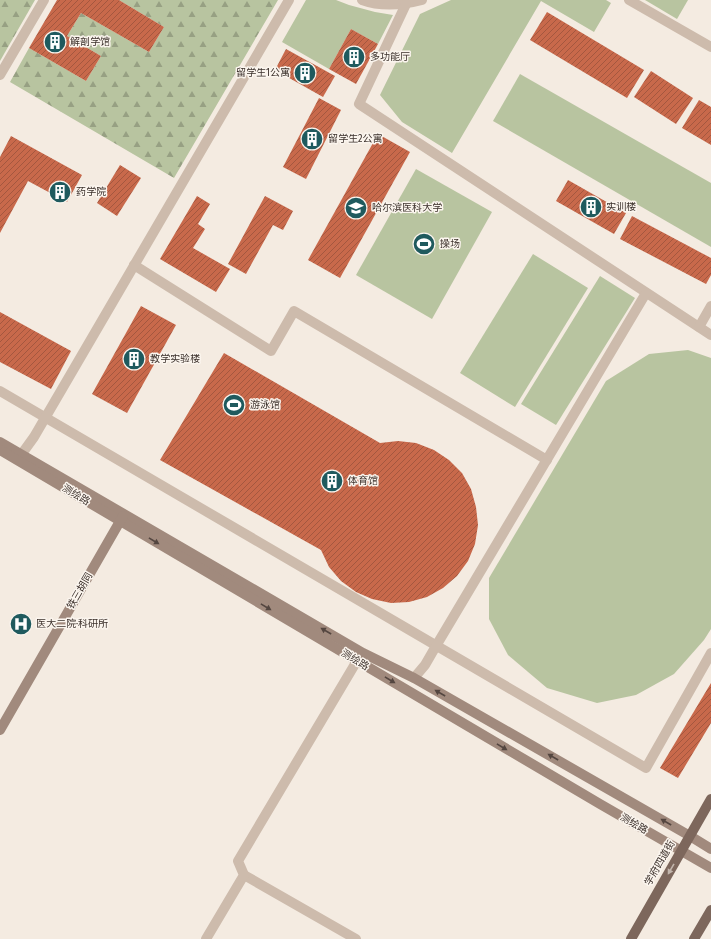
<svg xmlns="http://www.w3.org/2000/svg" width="711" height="939" font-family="'Fira Sans Condensed','Noto Sans SC',sans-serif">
  <defs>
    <pattern id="forest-firs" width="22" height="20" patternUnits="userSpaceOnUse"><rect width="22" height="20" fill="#b8c4a0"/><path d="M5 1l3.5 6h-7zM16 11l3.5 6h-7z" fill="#97a083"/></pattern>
    <pattern id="building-hatch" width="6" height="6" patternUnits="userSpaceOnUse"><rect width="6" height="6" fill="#c8694b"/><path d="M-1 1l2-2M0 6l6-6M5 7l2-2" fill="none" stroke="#a4573f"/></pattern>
  </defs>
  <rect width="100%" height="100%" fill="#f4ebe1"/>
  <g fill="#b8c4a0">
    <polygon points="306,0 336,0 349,5 375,12 393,15 378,44 351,29 329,69 282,42"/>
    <polygon points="451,0 606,0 611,3 594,32 541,1 452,153 402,122 380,95 420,14"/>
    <polygon points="645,0 688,0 677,19"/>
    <polygon points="520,74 711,183 711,247 493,121"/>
    <polygon points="416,169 492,212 432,319 356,275"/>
    <polygon points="533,254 588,288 515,407 460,373"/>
    <polygon points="600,276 635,298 556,425 521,404"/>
    <polygon points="688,350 711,358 711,629 704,640 674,674 636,695 597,703 547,688 508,655 489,619 489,578 606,381 649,354"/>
  </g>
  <g fill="url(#forest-firs)">
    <polygon points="0,0 35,0 0,61"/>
    <polygon points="119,0 278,0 174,178 10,82 29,48 86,81 101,56 67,36 81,13 149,52 164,27"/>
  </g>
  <g fill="url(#building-hatch)">
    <polygon points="57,0 119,0 164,27 149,52 81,13 67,36 101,56 86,81 29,48"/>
    <polygon points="547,12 644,70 627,98 530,40"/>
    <polygon points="351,29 378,44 356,84 329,69"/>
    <polygon points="286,49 335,76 323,97 275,70"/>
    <polygon points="651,71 693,98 676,124 634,97"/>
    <polygon points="319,98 341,110 306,179 283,167"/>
    <polygon points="699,100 711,107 711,145 682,128"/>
    <polygon points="378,134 410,152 340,278 308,260"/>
    <polygon points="11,136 82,175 67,202 28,181 0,233 0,157"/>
    <polygon points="120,165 141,178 117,216 97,203"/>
    <polygon points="568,180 626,213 614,234 556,201"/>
    <polygon points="197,196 210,204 198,224 205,229 193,248 230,269 216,292 160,259"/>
    <polygon points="265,196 293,211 283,230 273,225 246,274 228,264"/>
    <polygon points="632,216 711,258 711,275 706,284 620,239"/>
    <polygon points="141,306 176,325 127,413 92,394"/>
    <polygon points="0,312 71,351 51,389 0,362"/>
    <polygon points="224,353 380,443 398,441 416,443 434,450 449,460 462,473 471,489 476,507 478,525 475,544 468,561 457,576 443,588 427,597 409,602 391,603 372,599 356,592 341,581 329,567 321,550 160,460"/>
    <polygon points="711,683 711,723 678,778 660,768"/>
  </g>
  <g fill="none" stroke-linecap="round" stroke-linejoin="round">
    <g stroke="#cdbbac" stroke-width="10">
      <path d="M362,0C381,7 403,5 422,0"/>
      <polyline points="629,0 711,47"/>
      <polyline points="406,4 359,104 711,335"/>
      <polyline points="0,75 44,0"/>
      <polyline points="134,265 271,351 294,311 547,460"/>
      <polyline points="699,327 711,306"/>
      <polyline points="0,391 646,768 711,653"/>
      <polyline points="21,455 34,437 289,0"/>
      <polyline points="414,678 425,665 436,646 646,293"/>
      <polyline points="244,875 356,939"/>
      <polyline points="206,939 244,875 238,861 361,654"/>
    </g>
    <g stroke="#a18a7d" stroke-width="10">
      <polyline points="0,442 363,653 414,678 690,836 711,849"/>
      <polyline points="0,450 600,804 711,868"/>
      <polyline points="0,730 123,516"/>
    </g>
    <g stroke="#7d675c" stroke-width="10">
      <polyline points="631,939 711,799"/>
      <polyline points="694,939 711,910"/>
    </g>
  </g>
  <defs><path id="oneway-solid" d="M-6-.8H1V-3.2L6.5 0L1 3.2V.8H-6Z"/></defs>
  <g fill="#544640">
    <use href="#oneway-solid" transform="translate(154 541) rotate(31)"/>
    <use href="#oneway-solid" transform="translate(266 607) rotate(31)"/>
    <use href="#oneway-solid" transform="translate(326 631) rotate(-150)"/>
    <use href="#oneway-solid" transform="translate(390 680) rotate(31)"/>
    <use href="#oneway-solid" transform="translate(440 693) rotate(-150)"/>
    <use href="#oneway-solid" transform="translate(502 747) rotate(31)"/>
    <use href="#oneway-solid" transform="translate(553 757) rotate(-150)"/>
    <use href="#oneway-solid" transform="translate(666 822) rotate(-150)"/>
  </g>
  <use fill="#c2b5ac" href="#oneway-solid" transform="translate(671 869) rotate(120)"/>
  <defs>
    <g id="building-disc" transform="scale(1.15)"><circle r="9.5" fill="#1f5a5e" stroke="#fbf5ee"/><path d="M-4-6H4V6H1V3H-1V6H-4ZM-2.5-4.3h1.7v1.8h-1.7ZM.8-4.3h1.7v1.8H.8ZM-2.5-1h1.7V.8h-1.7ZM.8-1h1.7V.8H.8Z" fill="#fff"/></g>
    <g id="university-disc" transform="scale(1.15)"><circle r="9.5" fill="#1f5a5e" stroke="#fbf5ee"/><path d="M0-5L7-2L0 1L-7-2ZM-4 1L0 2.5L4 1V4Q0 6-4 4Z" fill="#fff"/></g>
    <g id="stadium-disc" transform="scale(1.15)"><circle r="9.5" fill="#1f5a5e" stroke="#fbf5ee"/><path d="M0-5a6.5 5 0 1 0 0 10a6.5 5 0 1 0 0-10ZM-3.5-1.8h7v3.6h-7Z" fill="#fff"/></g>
    <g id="hospital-disc" transform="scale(1.15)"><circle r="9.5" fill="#1f5a5e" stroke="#fbf5ee"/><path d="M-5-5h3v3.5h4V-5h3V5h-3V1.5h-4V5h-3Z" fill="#fff"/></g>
  </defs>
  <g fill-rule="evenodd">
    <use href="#building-disc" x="55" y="42"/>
    <use href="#building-disc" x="354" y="57"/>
    <use href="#building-disc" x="305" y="73"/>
    <use href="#building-disc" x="312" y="139"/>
    <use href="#building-disc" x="60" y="192"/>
    <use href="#building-disc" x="591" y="207"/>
    <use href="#university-disc" x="356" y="208"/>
    <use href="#stadium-disc" x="424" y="244"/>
    <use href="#building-disc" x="134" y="359"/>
    <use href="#stadium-disc" x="234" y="405"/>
    <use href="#building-disc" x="332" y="481"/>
    <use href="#hospital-disc" x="21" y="624"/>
  </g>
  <g text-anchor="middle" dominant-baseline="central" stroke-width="3" stroke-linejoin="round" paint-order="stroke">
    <g font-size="10" fill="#3b302b" stroke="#fbf5ee" text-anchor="start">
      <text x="70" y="42">解剖学馆</text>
      <text x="370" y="57">多功能厅</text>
      <text x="290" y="73" text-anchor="end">留学生1公寓</text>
      <text x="328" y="139">留学生2公寓</text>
      <text x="76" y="192">药学院</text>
      <text x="606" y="207">实训楼</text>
      <text x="372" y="208">哈尔滨医科大学</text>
      <text x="440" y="244">操场</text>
      <text x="150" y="359">教学实验楼</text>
      <text x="250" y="405">游泳馆</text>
      <text x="348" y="481">体育馆</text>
      <text x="36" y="624">医大二院·科研所</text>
    </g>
    <g font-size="10" fill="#3b302b" stroke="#fbf5ee">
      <text transform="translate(76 495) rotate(31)">测绘路</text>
      <text transform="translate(80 591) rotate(-60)">铁三胡同</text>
      <text transform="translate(355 660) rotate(31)">测绘路</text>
      <text transform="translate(634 824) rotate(30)">测绘路</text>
      <text transform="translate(660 863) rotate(-60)">学府四道街</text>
    </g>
  </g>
</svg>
